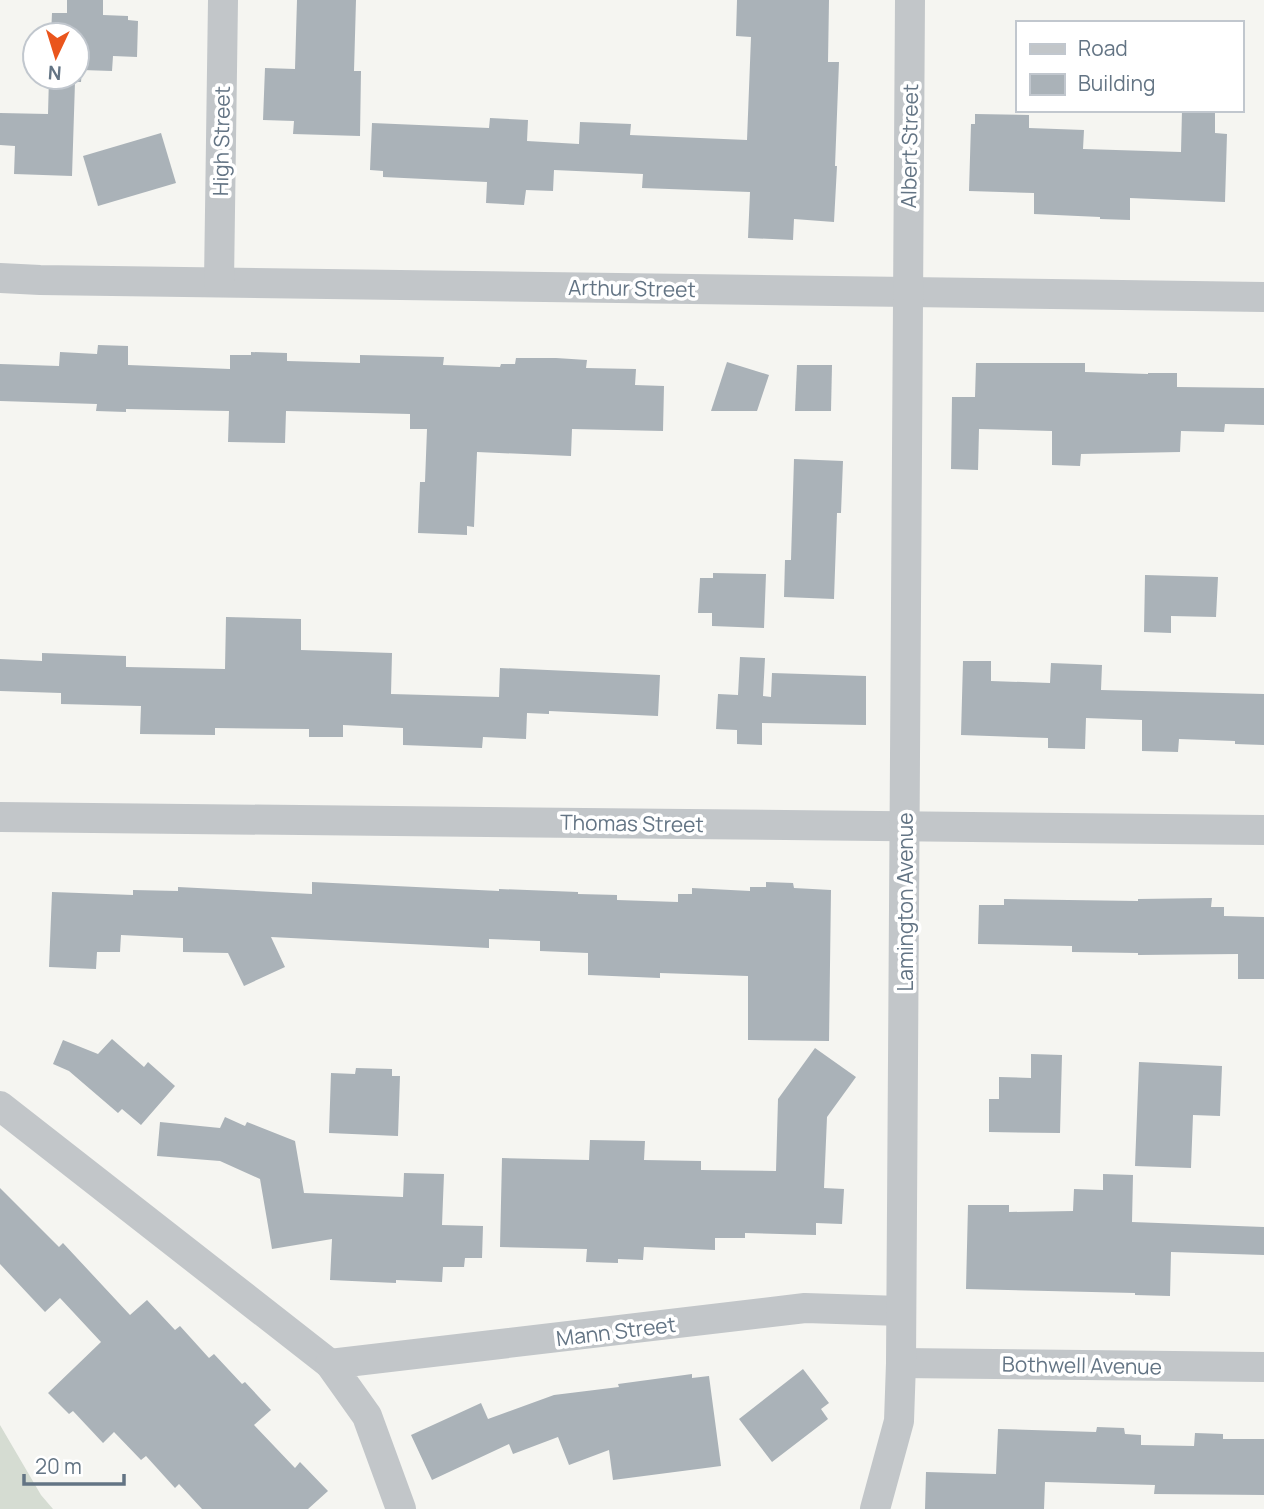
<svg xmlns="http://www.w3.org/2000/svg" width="1264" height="1509" font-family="Manrope,sans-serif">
  <rect width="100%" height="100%" fill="#f5f5f1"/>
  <polygon fill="#d5dcd2" points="0,1425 41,1495 53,1509 0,1509"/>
  <g fill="#aab2b8">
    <polygon points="67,0 103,0 103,15 128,16 128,20 138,21 137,57 113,56 112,71 82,70 81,82 75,82 72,176 14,174 15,146 0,145 0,113 48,114 49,77 77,77 77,35 51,35 52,13 67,13"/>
    <polygon points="297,0 356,0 354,71 361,71 360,136 293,134 294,121 263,120 265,68 295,69"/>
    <polygon points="737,0 829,0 828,62 839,62 835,166 837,166 834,222 794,219 793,240 748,238 750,192 642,188 643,174 554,170 553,191 526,190 524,205 486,203 487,182 383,177 383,171 370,170 372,123 489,128 490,118 528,120 527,141 579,144 580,122 631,124 630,135 747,140 751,37 736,36"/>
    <polygon points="1182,110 1215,110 1215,133 1227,134 1225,202 1130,198 1130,220 1100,219 1100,217 1034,214 1034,193 969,191 971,124 975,124 975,114 1029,115 1029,128 1084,130 1083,149 1181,152"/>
    <polygon points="161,133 176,183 98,206 83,156"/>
    <polygon points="98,345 128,346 128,365 230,369 230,355 251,355 251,352 287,353 287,361 360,363 360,355 444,357 443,365 500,367 501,364 515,364 516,358 556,358 587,360 586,368 636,369 635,385 664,386 663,431 572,429 571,456 477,452 474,527 467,526 467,535 418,533 420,482 425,482 427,429 410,429 410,414 286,411 285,443 228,442 229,411 126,409 126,412 96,411 97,404 0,401 0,364 59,366 60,352 97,354"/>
    <polygon points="727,362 769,375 757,411 711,411"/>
    <polygon points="976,363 1085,363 1085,372 1148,374 1148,373 1177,373 1177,387 1264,388 1264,425 1225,424 1224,432 1181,431 1180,452 1081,454 1080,466 1052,465 1052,431 979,429 978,470 951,469 952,397 975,397"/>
    <polygon points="797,365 832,365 831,411 795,411"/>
    <polygon points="794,459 843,461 841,513 837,513 834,599 784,597 785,560 791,560"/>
    <polygon points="713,573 766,574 764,628 712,626 712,613 698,613 700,578 713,578"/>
    <polygon points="1145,575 1218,577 1216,617 1171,616 1171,633 1144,632"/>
    <polygon points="226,617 301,619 301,650 392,653 391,694 499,697 500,668 660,675 658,716 549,711 549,714 527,713 526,739 483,737 482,748 403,745 403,728 343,725 343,737 309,737 309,729 215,728 215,735 140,734 141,706 61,704 61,693 0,691 0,659 42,661 42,653 126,656 126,667 225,669"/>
    <polygon points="740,657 765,658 763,696 771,697 772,673 866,676 866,725 762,723 762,745 737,744 737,730 716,729 718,694 738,695"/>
    <polygon points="963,661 991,661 991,681 1050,683 1051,663 1102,665 1101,690 1264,694 1264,745 1235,744 1235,741 1179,739 1178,752 1142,751 1142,720 1086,718 1085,749 1048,748 1048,738 961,735"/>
    <polygon points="312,882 499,891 499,889 578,892 578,894 617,895 617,900 678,902 678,894 692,894 692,888 750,891 750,887 766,887 766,882 793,883 794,888 831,890 829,1041 748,1040 748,976 660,973 660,978 588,975 588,953 540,951 540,941 489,939 489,948 271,937 285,967 244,986 228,953 183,952 183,938 121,935 120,952 97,952 96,969 49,967 52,892 133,895 133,890 178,891 178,887 312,894"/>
    <polygon points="1212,898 1211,907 1224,907 1224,916 1264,917 1264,979 1238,979 1238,954 1138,955 1138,953 1072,952 1072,946 978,944 979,905 1004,905 1004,899 1138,901 1138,899"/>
    <polygon points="112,1039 144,1067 148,1062 175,1086 141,1125 122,1109 118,1113 69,1071 53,1064 63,1040 98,1054"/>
    <polygon points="815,1048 856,1077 827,1117 824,1188 844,1189 842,1224 816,1223 816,1235 745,1233 745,1238 715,1238 715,1250 644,1247 643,1260 618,1259 618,1263 586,1262 587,1249 500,1247 502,1158 589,1160 590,1140 645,1141 644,1160 701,1161 701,1170 776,1171 778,1099"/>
    <polygon points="1031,1054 1062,1055 1060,1133 989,1132 989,1099 999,1099 999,1077 1031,1078"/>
    <polygon points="1139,1062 1222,1066 1220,1116 1193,1115 1191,1168 1135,1166"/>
    <polygon points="356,1068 392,1069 392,1076 400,1076 398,1136 329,1133 331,1073 355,1074"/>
    <polygon points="225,1117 245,1126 247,1122 295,1141 304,1193 403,1197 404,1173 444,1174 442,1225 483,1226 482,1258 465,1258 464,1267 443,1267 442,1282 396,1280 396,1283 330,1280 332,1239 272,1249 260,1179 220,1161 157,1156 160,1122 220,1128"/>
    <polygon points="1103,1174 1133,1175 1132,1222 1264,1227 1264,1255 1171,1252 1170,1296 1135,1295 1135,1293 966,1289 968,1205 1009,1205 1009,1212 1073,1211 1074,1189 1103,1190"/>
    <polygon points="0,1188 59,1247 63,1243 130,1315 147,1300 175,1330 180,1326 209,1358 214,1354 242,1384 245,1382 271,1410 254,1425 295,1468 300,1462 328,1491 308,1509 202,1509 179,1484 175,1488 146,1456 141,1460 114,1432 103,1443 73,1411 69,1414 48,1393 101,1342 60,1298 45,1312 0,1264"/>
    <polygon points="803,1369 829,1403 821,1409 828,1419 772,1462 739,1419"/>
    <polygon points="692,1374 692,1378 709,1376 721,1466 613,1480 609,1450 569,1465 558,1437 513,1454 509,1444 432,1480 411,1435 481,1403 488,1419 554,1395 619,1387 618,1384"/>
    <polygon points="1097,1427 1124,1428 1125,1434 1141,1435 1141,1445 1194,1446 1195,1433 1223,1434 1223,1439 1264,1439 1264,1495 1154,1494 1155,1485 1045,1482 1044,1509 925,1509 926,1472 996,1474 998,1429 1096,1432"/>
  </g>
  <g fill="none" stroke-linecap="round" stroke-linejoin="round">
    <g stroke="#c2c6c9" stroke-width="30">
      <polyline points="0,278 40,280 1264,297"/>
      <polyline points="219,282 223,0"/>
      <polyline points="0,817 1264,830"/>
      <polyline points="0,1106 330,1364"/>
      <polyline points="901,1363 1264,1367"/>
      <polyline points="401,1509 367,1416 330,1364 805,1308 901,1311"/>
      <polyline points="875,1509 899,1421 901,1363 910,0"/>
    </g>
  </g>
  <g text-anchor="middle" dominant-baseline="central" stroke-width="7" stroke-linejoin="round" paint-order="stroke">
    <g font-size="21" fill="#637484" stroke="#fff">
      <text transform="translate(221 141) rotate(-89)">High Street</text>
      <text transform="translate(909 146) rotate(-89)">Albert Street</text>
      <text transform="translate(632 288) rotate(1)">Arthur Street</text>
      <text transform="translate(632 823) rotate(1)">Thomas Street</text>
      <text transform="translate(905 902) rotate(-90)">Lamington Avenue</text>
      <text transform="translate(616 1331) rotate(-7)">Mann Street</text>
      <text transform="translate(1082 1365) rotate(1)">Bothwell Avenue</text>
    </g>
  </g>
  <rect x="1016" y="21" width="228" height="91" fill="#ffffff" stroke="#c1c7ce" stroke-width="2"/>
  <rect x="1030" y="44" width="35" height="10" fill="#c2c6c9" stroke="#c1c7ce" stroke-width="2"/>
  <text x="1078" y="56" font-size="21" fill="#637484">Road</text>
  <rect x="1030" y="74" width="35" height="21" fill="#aab2b8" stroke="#c1c7ce" stroke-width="2"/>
  <text x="1078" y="91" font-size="21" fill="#637484">Building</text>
  <g transform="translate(56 56) rotate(184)"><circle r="33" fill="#ffffff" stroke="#c1c7ce" stroke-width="2"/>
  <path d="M0-5L12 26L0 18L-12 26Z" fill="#ea551c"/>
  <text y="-10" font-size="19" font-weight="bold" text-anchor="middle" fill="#637484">N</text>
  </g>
  <path d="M24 1474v10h100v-10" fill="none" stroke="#637484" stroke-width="3.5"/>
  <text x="35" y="1474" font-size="21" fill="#637484" stroke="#ffffff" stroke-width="5" paint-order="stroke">20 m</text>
</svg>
